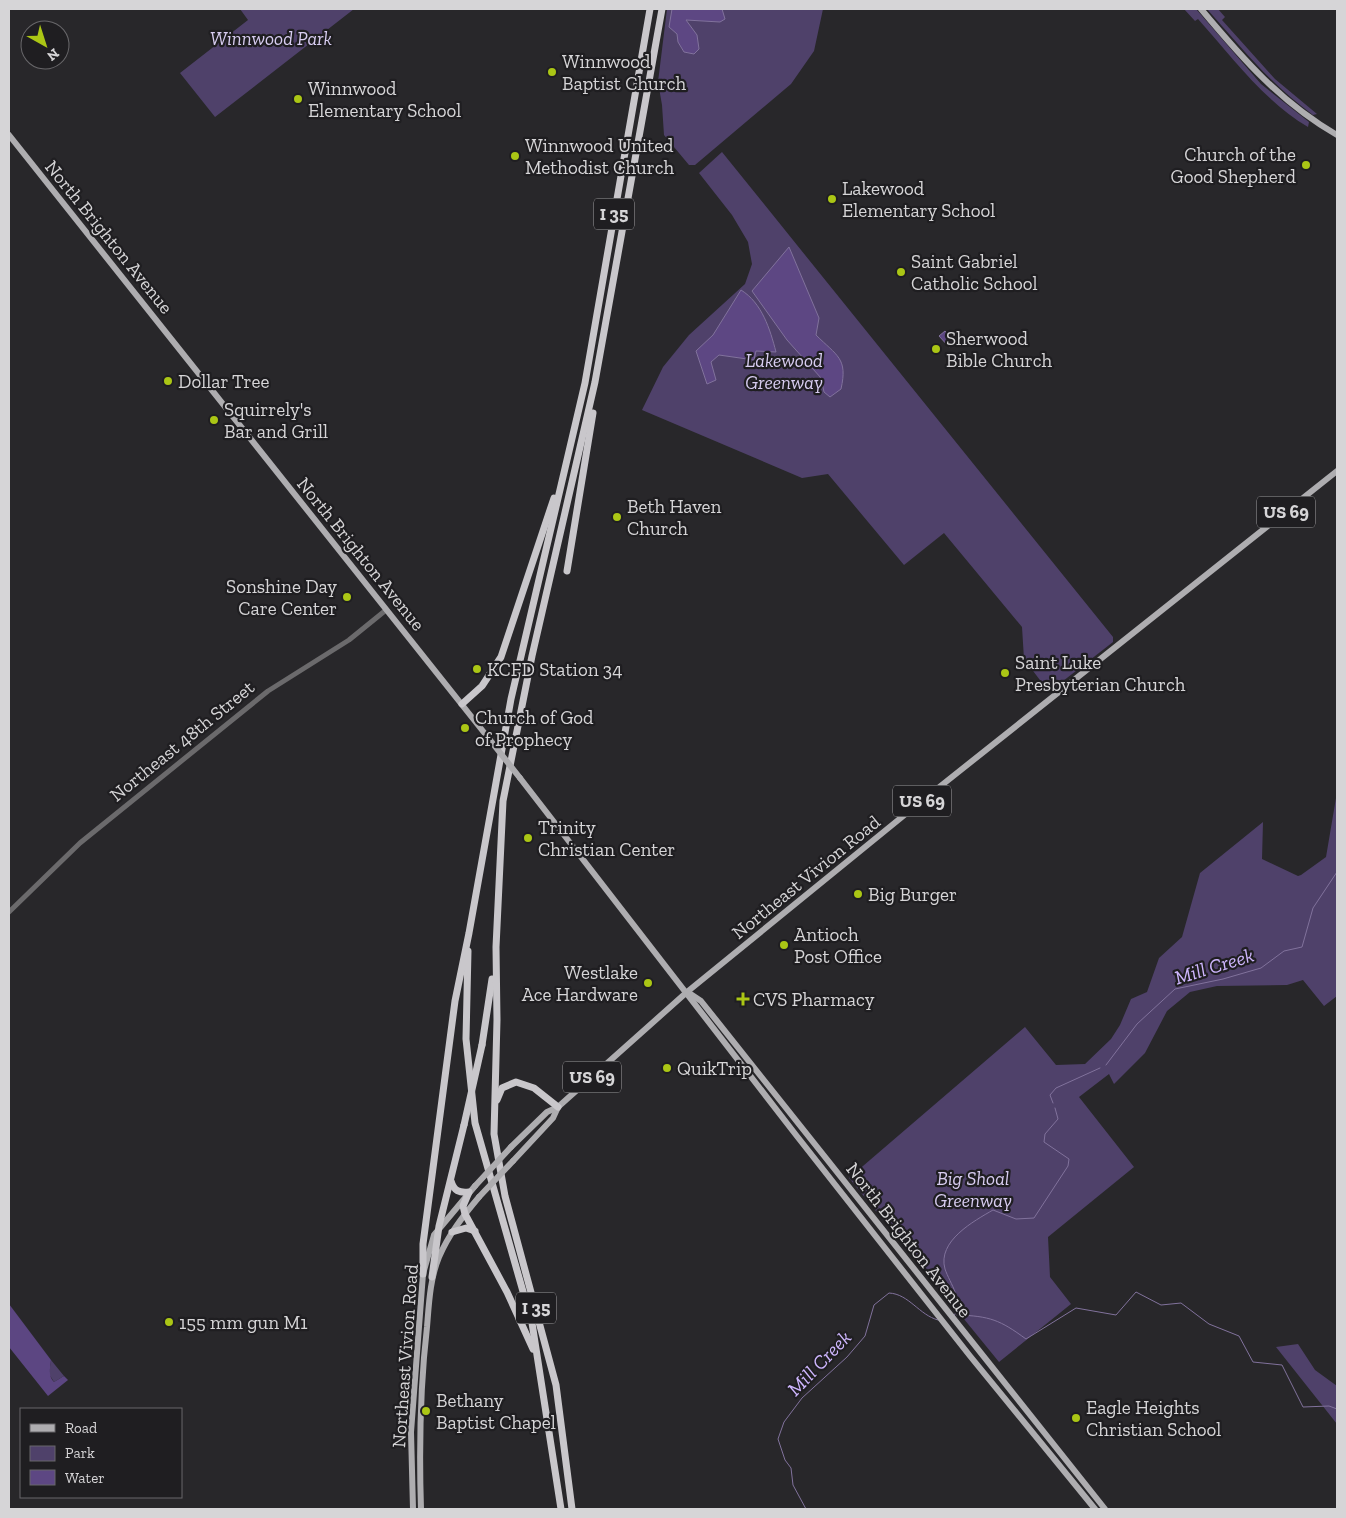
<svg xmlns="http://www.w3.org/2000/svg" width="1346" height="1518" font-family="'Zilla Slab',serif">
  <rect width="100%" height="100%" fill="#28272a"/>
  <g fill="#4f416a">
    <polygon points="240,9 354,9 215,117 180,73 248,20"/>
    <polygon points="667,9 823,9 814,51 791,84 695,165 689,165 664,135 662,105 658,82"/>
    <path d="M1184,9H1196L1261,84L1309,122L1308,127C1264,101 1232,57 1198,19L1195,21Z"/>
    <path d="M1207,9H1218L1225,17L1222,20L1275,79L1317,114L1313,115C1270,84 1242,48 1207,9Z"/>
    <polygon points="722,152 1113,637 1113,642 1049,692 1024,659 1022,627 944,533 904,565 828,474 802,478 642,410 663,367 689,335 745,284 752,264 748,242 732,215 699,173"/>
    <polygon points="1336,798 1337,996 1324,1006 1303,980 1287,985 1217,986 1190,992 1167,1011 1145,1053 1114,1084 1109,1074 1079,1097 1134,1167 1048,1237 1050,1277 1071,1304 999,1362 849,1178 1025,1027 1056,1065 1085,1064 1111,1039 1120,1025 1131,999 1147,992 1159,958 1182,937 1200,873 1263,822 1262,859 1298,876 1301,875 1326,857"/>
    <polygon points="1298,1344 1315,1370 1337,1386 1337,1424 1276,1347"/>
    <polygon points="51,1360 64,1376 54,1382 49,1374"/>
  </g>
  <path fill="#5c4682" d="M9,1304L51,1360C50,1368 48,1376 54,1382L64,1376L68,1380L48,1396L9,1347Z"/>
  <g fill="#5d4783" stroke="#81729c">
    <polygon points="672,9 722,9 725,19 720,22 686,20 697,35 699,49 694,54 684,52 678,42 677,34 669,27"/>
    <path d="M789,247L819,318L816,335C837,356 848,358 841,389L830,397L824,392L821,378L787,340L752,291Z"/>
    <path d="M741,290C762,303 770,329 776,352L756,351L754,360L719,355L711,362L716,380L707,384L696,351L713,335Z"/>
    <polygon points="945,331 950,337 956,333 960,339 949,347 939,336"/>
  </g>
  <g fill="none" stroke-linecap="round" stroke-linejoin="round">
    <g stroke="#81729c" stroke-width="1">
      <polyline points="1106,1065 1137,1024 1175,989 1223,979 1261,968 1284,951 1302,947 1313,908 1337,872"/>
      <polyline points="1053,1103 1050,1095 1056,1088 1100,1068"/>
      <path d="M957,1315C990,1316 1000,1320 1026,1339L1076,1308L1116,1315L1136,1292L1161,1305L1181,1303L1209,1324L1239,1336L1253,1362L1282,1365L1303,1407L1329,1406L1337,1409"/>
      <path d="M954,1316C964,1300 950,1284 945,1269C937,1241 974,1221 993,1210L1016,1219L1034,1218L1068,1166L1069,1159L1044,1142L1045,1134L1058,1119L1055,1108"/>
      <path d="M806,1509L793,1485L791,1468L785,1460L778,1439L784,1422L802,1398L847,1357L865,1336L874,1305L889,1293C909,1294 919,1315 938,1320"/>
    </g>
    <polyline stroke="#6b6a6c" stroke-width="5" points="9,912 80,843 268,691 349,640 386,610"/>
    <g stroke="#aeadb0" stroke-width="6">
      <path d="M1201,9C1242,58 1281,103 1337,135"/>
      <polyline points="9,135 490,740"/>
      <polyline points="520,778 796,1135 970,1356 1095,1509"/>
      <polyline points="689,993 701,1001 1105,1509"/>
      <polyline points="511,1147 547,1112 558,1107 687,992 913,808 1337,471"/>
      <polyline points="513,1161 553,1118 558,1107"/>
      <polyline points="413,1509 411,1432 423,1274 434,1235 475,1186"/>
      <path d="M421,1509C419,1448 420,1388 427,1327C429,1303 430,1279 439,1257C449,1234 463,1216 479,1197"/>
    </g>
    <g stroke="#c9c7cb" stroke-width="7">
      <polyline points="567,571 593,413"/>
      <polyline points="462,704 482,686 501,657 554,498"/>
      <polyline points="468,951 466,1039 475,1123 532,1323 561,1509"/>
      <polyline points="482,1045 492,979"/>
      <polyline points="497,1100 502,1088 516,1082 534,1088 558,1107"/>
      <path d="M451,1181C454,1191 459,1193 469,1192L463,1206L465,1214L507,1292L533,1349"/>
      <polyline points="452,1232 466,1228 475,1231"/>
      <polyline points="423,1274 423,1244 455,1001 469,933 511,699 585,383 650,9"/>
      <polyline points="432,1277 439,1226 464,1125"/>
      <polyline points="572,1509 556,1385 505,1196 494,1134 497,1020 496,947 503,801 532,656 595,382 662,9"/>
    </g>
    <g stroke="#aeadb0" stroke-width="6">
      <polyline points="490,740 520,778"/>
      <polyline points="475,1186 511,1147"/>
      <polyline points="479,1197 513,1161"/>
    </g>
    <polyline stroke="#c9c7cb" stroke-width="7" points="464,1125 482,1045"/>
  </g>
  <g fill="#abc615" stroke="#1f1e21" stroke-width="2">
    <circle cx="552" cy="72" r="5"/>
    <circle cx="298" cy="99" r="5"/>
    <circle cx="515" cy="156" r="5"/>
    <circle cx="1306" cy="165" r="5"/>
    <circle cx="832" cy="199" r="5"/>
    <circle cx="901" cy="272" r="5"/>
    <circle cx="936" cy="349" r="5"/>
    <circle cx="168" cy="381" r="5"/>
    <circle cx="214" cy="420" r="5"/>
    <circle cx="617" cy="517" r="5"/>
    <circle cx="347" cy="597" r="5"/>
    <circle cx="477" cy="669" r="5"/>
    <circle cx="1005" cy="673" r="5"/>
    <circle cx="465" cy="728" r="5"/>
    <circle cx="528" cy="838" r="5"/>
    <circle cx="858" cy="894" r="5"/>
    <circle cx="784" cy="945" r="5"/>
    <circle cx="648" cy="983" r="5"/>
    <path d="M740.5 991.5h5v5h5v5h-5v5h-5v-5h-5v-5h5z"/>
    <circle cx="667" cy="1068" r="5"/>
    <circle cx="169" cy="1322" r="5"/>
    <circle cx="426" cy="1411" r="5"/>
    <circle cx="1076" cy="1418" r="5"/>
  </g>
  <g text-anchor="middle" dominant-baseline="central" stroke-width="4.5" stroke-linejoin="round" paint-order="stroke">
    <g fill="#1f1e21" stroke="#9f9ea0" stroke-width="1">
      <rect x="594" y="198.5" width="40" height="31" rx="4"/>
      <rect x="1257" y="496.5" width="58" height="31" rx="4"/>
      <rect x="893" y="785.5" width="58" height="31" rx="4"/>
      <rect x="563" y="1061.5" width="58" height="31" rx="4"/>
      <rect x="516" y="1292.5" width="40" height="31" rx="4"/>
    </g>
    <g font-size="18" font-weight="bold" fill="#d6d5d7">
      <text x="614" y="214">I 35</text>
      <text x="1286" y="512">US 69</text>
      <text x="922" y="801">US 69</text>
      <text x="592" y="1077">US 69</text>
      <text x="536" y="1308">I 35</text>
    </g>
    <g font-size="19" font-style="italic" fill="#d8cdf1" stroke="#1f1e21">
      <text x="271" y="38">Winnwood Park</text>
      <text x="784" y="360">Lakewood<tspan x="784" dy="22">Greenway</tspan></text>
      <text x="973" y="1178">Big Shoal<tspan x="973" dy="22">Greenway</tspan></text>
    </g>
    <g font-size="19" fill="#d6d5d7" stroke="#1f1e21" text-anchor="start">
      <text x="562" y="61">Winnwood<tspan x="562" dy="22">Baptist Church</tspan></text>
      <text x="308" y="88">Winnwood<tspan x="308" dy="22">Elementary School</tspan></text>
      <text x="525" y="145">Winnwood United<tspan x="525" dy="22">Methodist Church</tspan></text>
      <text x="1296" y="154" text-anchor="end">Church of the<tspan x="1296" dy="22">Good Shepherd</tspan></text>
      <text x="842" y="188">Lakewood<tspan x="842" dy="22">Elementary School</tspan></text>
      <text x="911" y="261">Saint Gabriel<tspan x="911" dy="22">Catholic School</tspan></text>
      <text x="946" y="338">Sherwood<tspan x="946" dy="22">Bible Church</tspan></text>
      <text x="178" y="381">Dollar Tree</text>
      <text x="224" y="409">Squirrely's<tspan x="224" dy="22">Bar and Grill</tspan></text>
      <text x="627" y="506">Beth Haven<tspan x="627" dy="22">Church</tspan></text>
      <text x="337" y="586" text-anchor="end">Sonshine Day<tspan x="337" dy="22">Care Center</tspan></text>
      <text x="1015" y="662">Saint Luke<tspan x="1015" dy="22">Presbyterian Church</tspan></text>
      <text x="487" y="669">KCFD Station 34</text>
      <text x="475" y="717">Church of God<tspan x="475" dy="22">of Prophecy</tspan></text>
      <text x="538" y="827">Trinity<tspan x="538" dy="22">Christian Center</tspan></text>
      <text x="868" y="894">Big Burger</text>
      <text x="794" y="934">Antioch<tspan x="794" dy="22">Post Office</tspan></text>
      <text x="638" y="972" text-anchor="end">Westlake<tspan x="638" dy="22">Ace Hardware</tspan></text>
      <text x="753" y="999">CVS Pharmacy</text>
      <text x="677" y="1068">QuikTrip</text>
      <text x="179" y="1322">155 mm gun M1</text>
      <text x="436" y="1400">Bethany<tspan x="436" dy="22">Baptist Chapel</tspan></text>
      <text x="1086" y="1407">Eagle Heights<tspan x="1086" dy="22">Christian School</tspan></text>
    </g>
    <g font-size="19" fill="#d6d5d7" stroke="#1f1e21">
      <text transform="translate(109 237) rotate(51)">North Brighton Avenue</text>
      <text transform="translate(361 554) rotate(51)">North Brighton Avenue</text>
      <text transform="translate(182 741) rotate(-39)">Northeast 48th Street</text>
      <text transform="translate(806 877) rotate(-39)">Northeast Vivion Road</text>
      <text transform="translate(909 1240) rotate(52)">North Brighton Avenue</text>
      <text transform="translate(405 1356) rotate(-86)">Northeast Vivion Road</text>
    </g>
    <g font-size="20" font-style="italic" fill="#ceb6fe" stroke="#1f1e21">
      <text transform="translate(1214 966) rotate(-17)">Mill Creek</text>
      <text transform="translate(819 1363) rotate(-46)">Mill Creek</text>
    </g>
  </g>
  <rect width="1346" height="1518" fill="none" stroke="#d6d5d7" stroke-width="20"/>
  <rect x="20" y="1408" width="162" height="90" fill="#1f1e21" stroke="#68676a"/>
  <rect x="30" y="1424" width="25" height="8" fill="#aeadb0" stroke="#68676a"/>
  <text x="65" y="1433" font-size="15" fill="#d6d5d7">Road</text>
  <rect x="30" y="1446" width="25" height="15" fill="#4f416a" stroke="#68676a"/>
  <text x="65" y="1458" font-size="15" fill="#d6d5d7">Park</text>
  <rect x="30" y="1470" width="25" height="15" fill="#5d4783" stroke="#68676a"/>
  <text x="65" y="1483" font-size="15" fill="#d6d5d7">Water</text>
  <g transform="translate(45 45) rotate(141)"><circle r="24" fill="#1f1e21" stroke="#68676a"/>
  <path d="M0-4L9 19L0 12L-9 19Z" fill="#abc615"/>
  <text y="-8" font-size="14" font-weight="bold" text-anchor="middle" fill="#d6d5d7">N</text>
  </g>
</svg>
